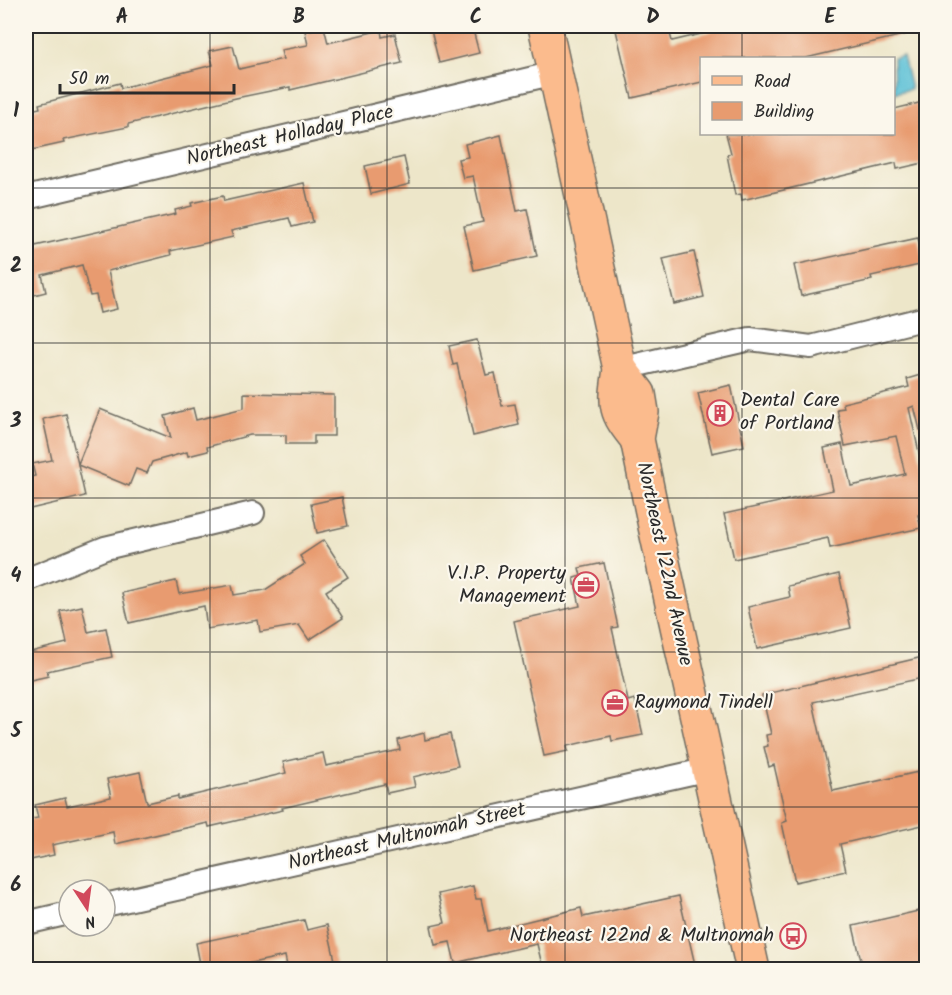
<svg xmlns="http://www.w3.org/2000/svg" width="952" height="995" font-family="Kalam,sans-serif">
  <rect width="100%" height="100%" fill="#fbf7ec"/>
  <filter id="ink" filterUnits="userSpaceOnUse"><feTurbulence type="fractalNoise" baseFrequency=".0167" numOctaves="2"/><feDisplacementMap in="SourceGraphic" scale="12" xChannelSelector="R" yChannelSelector="G"/><feConvolveMatrix kernelMatrix="1 2 1 2 8 2 1 2 1" color-interpolation-filters="sRGB"/></filter>
  <filter id="wash" filterUnits="userSpaceOnUse"><feTurbulence type="fractalNoise" baseFrequency=".008" numOctaves="4" result="noise"/><feDisplacementMap in="SourceGraphic" scale="24" xChannelSelector="R" yChannelSelector="G"/><feGaussianBlur stdDeviation="1.35" result="paint"/><feColorMatrix in="noise" values="0 0 0 0 0 0 0 0 0 0 0 0 0 0 0 0 0 1.4 0 .05"/><feComposite in="paint" operator="in"/></filter>
  <g filter="url(#wash)">
    <rect width="100%" height="100%" fill="#ede6c9"/>
    <polygon fill="#58bfd6" stroke="#427580" stroke-width="1.5" points="903,56 911,89 894,93 893,58"/>
    <g id="blocks">
      <g fill="#e89b6f">
        <polygon points="430,26 472,26 479,53 439,63"/>
        <polygon points="615,26 668,26 672,41 714,31 713,26 912,26 912,33 806,58 702,58 702,82 632,98"/>
        <polygon points="324,27 328,43 381,30 382,37 395,34 402,63 290,90 290,87 236,98 128,124 128,127 63,140 64,143 32,150 26,123 26,111 40,108 39,104 120,83 121,88 213,65 209,51 233,46 239,69 283,59 281,50 308,45 305,31"/>
        <polygon points="927,101 927,162 897,169 896,163 742,200 741,194 735,195 727,155 731,153 726,134 894,134 894,109"/>
        <polygon points="501,135 517,211 527,209 537,256 474,270 464,226 483,222 473,176 463,178 458,159 468,157 465,144"/>
        <polygon points="404,157 410,184 371,194 365,166"/>
        <polygon points="304,183 313,222 292,227 289,218 231,231 233,237 170,251 171,255 108,271 117,309 100,313 96,295 90,296 82,265 42,275 46,292 26,297 26,236 32,235 35,246 176,214 175,210 192,206 191,203 223,196 224,201"/>
        <polygon points="918,238 924,264 871,276 872,280 801,296 794,265"/>
        <polygon points="694,252 704,297 674,304 663,259"/>
        <polygon points="477,340 486,375 495,373 502,406 515,404 519,425 473,436 457,364 453,365 449,346"/>
        <polygon points="927,373 927,429 920,430 914,406 909,408 923,470 927,470 927,513 918,515 921,528 830,548 828,538 734,559 724,514 833,490 824,448 842,444 851,486 905,474 896,436 845,446 837,409 844,408 843,403 909,387 907,379"/>
        <polygon points="731,385 744,446 712,453 698,393"/>
        <polygon points="244,393 334,395 334,436 314,436 314,444 286,444 286,435 250,435 207,447 208,451 188,456 187,452 152,462 147,473 136,469 129,486 78,465 85,496 26,510 26,478 35,476 32,464 52,460 43,419 66,414 78,464 100,409 171,438 165,416 193,408 196,420 244,408"/>
        <polygon points="342,497 348,526 317,533 311,504"/>
        <polygon points="324,540 348,577 326,591 343,618 309,640 299,625 260,632 258,620 207,629 204,606 129,623 122,593 176,581 179,594 232,585 234,595 265,590 305,564 300,556"/>
        <polygon points="604,563 618,627 612,628 628,701 635,699 643,735 612,741 611,736 567,746 568,751 544,756 514,621 580,606 574,578 581,576 579,568"/>
        <polygon points="839,574 851,628 757,649 748,607 790,597 788,586"/>
        <polygon points="82,606 88,632 106,628 112,657 47,671 49,676 26,681 26,653 67,643 60,611"/>
        <polygon points="927,656 927,677 813,702 833,791 927,770 927,824 840,844 846,871 795,882 782,823 787,821 774,765 769,767 764,747 768,746 766,735 771,734 762,695"/>
        <polygon points="424,733 425,740 450,734 458,766 413,777 415,787 387,793 385,784 282,808 283,810 209,827 208,823 115,844 113,832 52,845 54,855 26,861 26,820 38,818 35,805 65,798 67,806 111,797 107,779 140,772 147,803 178,796 178,799 286,773 283,762 323,753 326,766 400,750 398,740"/>
        <polygon points="473,886 476,899 481,899 488,931 581,908 583,917 679,896 696,969 543,969 537,944 455,963 450,942 435,945 431,926 445,923 438,894"/>
        <polygon points="927,909 927,969 863,969 853,926"/>
        <polygon points="304,920 307,930 327,925 337,969 292,969 291,965 287,966 285,956 223,969 201,969 196,943"/>
      </g>
    </g>
  </g>
  <g filter="url(#ink)">
    <use href="#blocks" fill-opacity="0" stroke="#6f6c62" stroke-width="1.5"/>
    <g fill="none" stroke-linecap="round" stroke-linejoin="round">
      <g stroke="#6f6c62" stroke-width="26">
        <g id="street">
          <polyline points="26,198 555,73"/>
          <polyline points="620,369 750,339 811,347 926,318"/>
          <polyline points="26,580 105,548 253,513"/>
          <polyline points="105,905 709,769"/>
          <polyline points="26,923 69,913"/>
        </g>
      </g>
      <g stroke="#6f6c62" stroke-width="36">
        <g id="primary">
          <path d="M545,26L620,369C615,405 613,410 637,439"/>
          <polyline points="620,369 639,394 642,412 637,439 656,531 753,970"/>
        </g>
      </g>
      <use href="#street" stroke="#fff" stroke-width="22"/>
      <use href="#primary" stroke="#fbbb8d" stroke-width="33"/>
    </g>
  </g>
  <path fill="none" stroke="#2b2b2b" stroke-width="1.5" stroke-opacity="0.55" d="M210,26V970M387,26V970M565,26V970M742,26V58M742,134V970M26,188H926M26,343H926M26,498H926M26,652H926M26,807H926"/>
  <defs>
    <g id="building-ring" transform="scale(1.35)"><circle r="9.5" fill="#fbf7ec" stroke="#d1495b" stroke-width="1.5"/><path d="M-4-6H4V6H1V3H-1V6H-4ZM-2.5-4.3h1.7v1.8h-1.7ZM.8-4.3h1.7v1.8H.8ZM-2.5-1h1.7V.8h-1.7ZM.8-1h1.7V.8H.8Z" fill="#d1495b"/></g>
    <g id="office-ring" transform="scale(1.35)"><circle r="9.5" fill="#fbf7ec" stroke="#d1495b" stroke-width="1.5"/><path d="M-6-3h4V-5.5h4V-3h4V5H-6ZM-1-4.5V-3h2v-1.5ZM-6 0V1H6V0Z" fill="#d1495b"/></g>
    <g id="bus-ring" transform="scale(1.35)"><circle r="9.5" fill="#fbf7ec" stroke="#d1495b" stroke-width="1.5"/><path d="M-5-6H5V4H4V6H2V4H-2V6H-4V4H-5ZM-3.5-4V0h7V-4ZM-3.5 1.2v1.5H-2V1.2ZM2 1.2v1.5H3.5V1.2Z" fill="#d1495b"/></g>
  </defs>
  <g fill-rule="evenodd">
    <use href="#building-ring" x="720" y="413"/>
    <use href="#office-ring" x="586" y="585"/>
    <use href="#office-ring" x="615" y="703"/>
    <use href="#bus-ring" x="793" y="936"/>
  </g>
  <g text-anchor="middle" dominant-baseline="central" stroke-width="4.5" stroke-linejoin="round" paint-order="stroke">
    <g font-size="20" fill="#2b2b2b" stroke="#fbf7ec">
      <text transform="translate(290 136) rotate(-13)">Northeast Holladay Place</text>
      <text transform="translate(664 564) rotate(78)">Northeast 122nd Avenue</text>
      <text transform="translate(407 837) rotate(-13)">Northeast Multnomah Street</text>
    </g>
    <g font-size="20" fill="#2b2b2b" stroke="#fbf7ec" text-anchor="start">
      <text x="740" y="401">Dental Care<tspan x="740" dy="23">of Portland</tspan></text>
      <text x="566" y="574" text-anchor="end">V.I.P. Property<tspan x="566" dy="23">Management</tspan></text>
      <text x="634" y="703">Raymond Tindell</text>
      <text x="774" y="936" text-anchor="end">Northeast 122nd &amp; Multnomah</text>
    </g>
  </g>
  <rect width="952" height="995" fill="none" stroke="#fbf7ec" stroke-width="66"/>
  <rect x="700" y="57" width="195" height="78" fill="#fbf7ec" stroke="#a8a59f" stroke-width="1.5"/>
  <rect x="712" y="76" width="30" height="9" fill="#fbbb8d" stroke="#a8a59f" stroke-width="1.5"/>
  <text x="754" y="87" font-size="18" fill="#2b2b2b">Road</text>
  <rect x="712" y="102" width="30" height="18" fill="#e89b6f" stroke="#a8a59f" stroke-width="1.5"/>
  <text x="754" y="117" font-size="18" fill="#2b2b2b">Building</text>
  <g transform="translate(87 908) rotate(167)"><circle r="28" fill="#fbf7ec" stroke="#a8a59f" stroke-width="1.5"/>
  <path d="M0-4.5L10 22L0 15L-10 22Z" fill="#d1495b"/>
  <text y="-9" font-size="16" font-weight="bold" text-anchor="middle" fill="#2b2b2b">N</text>
  </g>
  <path d="M60 84v9h174v-9" fill="none" stroke="#2b2b2b" stroke-width="3"/>
  <text x="69" y="84" font-size="18" fill="#2b2b2b" stroke="#fbf7ec" stroke-width="4.5" paint-order="stroke">50 m</text>
  <rect x="33" y="33" width="886" height="929" fill="none" stroke="#2b2b2b" stroke-width="2"/>
  <g font-size="20" text-anchor="middle" font-weight="bold" fill="#2b2b2b">
    <text x="122" y="23">A</text>
    <text x="299" y="23">B</text>
    <text x="476" y="23">C</text>
    <text x="653" y="23">D</text>
    <text x="830" y="23">E</text>
    <text x="16" y="117">1</text>
    <text x="16" y="272">2</text>
    <text x="16" y="427">3</text>
    <text x="16" y="582">4</text>
    <text x="16" y="737">5</text>
    <text x="16" y="891">6</text>
  </g>
</svg>
